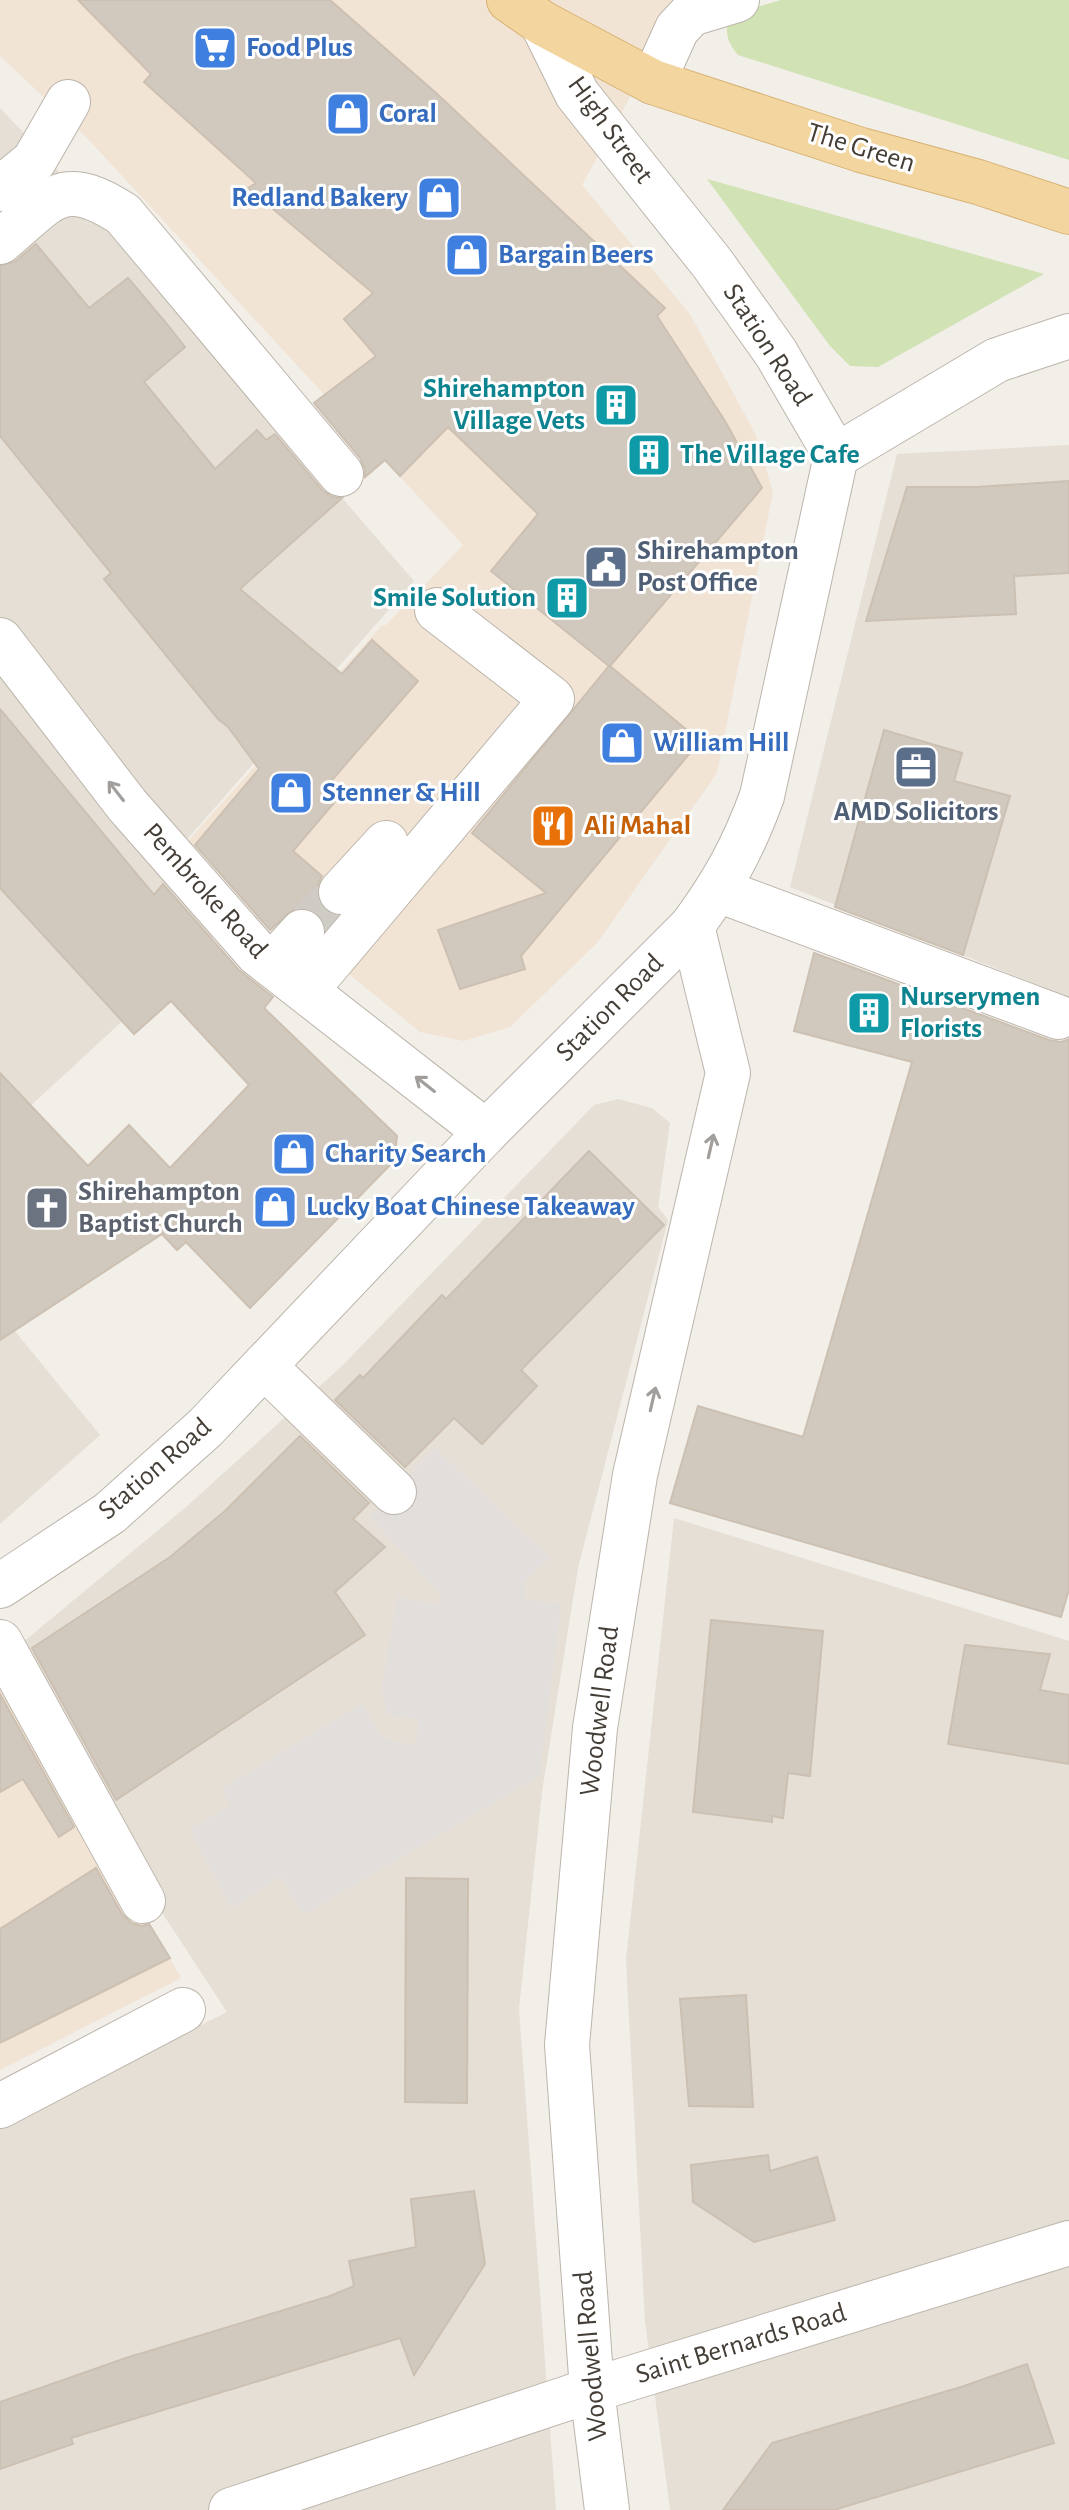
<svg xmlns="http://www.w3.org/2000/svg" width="1069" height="2510" font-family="'Alegreya Sans',sans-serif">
  <rect width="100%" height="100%" fill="#f2eee8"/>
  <g fill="#e5dfd6">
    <polygon points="0,108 41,151 414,581 160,870 219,932 0,1134"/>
    <polygon points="1069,445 1069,997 790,887 897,454"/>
    <polygon points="618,1099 652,1108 670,1123 658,1207 668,1220 578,1568 542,1792 519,2009 556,2510 0,2510 0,2126 227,2012 110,1833 10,1653 186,1507 343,1365 594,1105"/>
    <polygon points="0,1313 100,1435 0,1524"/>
    <polygon points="674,1518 1069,1641 1069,2510 670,2510 645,2321 626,1960"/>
  </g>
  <g fill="#f2e4d5">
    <polygon points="0,0 683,0 582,185 690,314 756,435 773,492 717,773 597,943 510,1027 464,1041 420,1032 187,842 382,625 386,625 463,545 87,138 0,56"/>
    <polygon points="0,1661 181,1978 0,2070"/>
  </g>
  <g fill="#d1e2b5">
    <path d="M781,0H1069V160L738,55C727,42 724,32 730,15Z"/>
    <polygon points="707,179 1044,274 878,367 850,366 830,346"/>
  </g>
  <polygon fill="#e1dedc" points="435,1448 550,1558 525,1581 523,1599 561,1605 539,1776 303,1915 281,1876 231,1908 190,1829 231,1806 222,1789 361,1704 384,1740 415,1745 419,1719 387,1714 382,1686 398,1596 439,1606 441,1594 370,1517"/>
  <g fill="#d2c9be" stroke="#ccc0b2" stroke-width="2">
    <polygon points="78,0 330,0 436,93 665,308 657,316 725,421 762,488 610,666 700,741 521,956 525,969 460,989 438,930 546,893 472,833 609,666 491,571 538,514 448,427 400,476 385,460 365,477 365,469 360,458 314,403 376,356 344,319 373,293 248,188 256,183 144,82 151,74"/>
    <polygon points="36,244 89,308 128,278 166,323 185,347 144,382 215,469 257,430 266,440 275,434 322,490 332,497 342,498 240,589 342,674 372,640 418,681 332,780 345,790 293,851 322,876 317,887 317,900 325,911 336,916 326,928 319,914 307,908 294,909 270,930 195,845 259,769 228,727 218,719 104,579 111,573 0,436 0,266 16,261"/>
    <polygon points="1069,481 1069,573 1014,576 1016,614 866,621 907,487 977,487"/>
    <polygon points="0,709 154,895 163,884 239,970 273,997 264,1008 397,1136 394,1161 250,1308 186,1242 177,1250 162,1234 0,1340 0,1073 88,1166 129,1125 170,1168 249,1085 171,1001 134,1034 0,888"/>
    <polygon points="884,730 962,753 954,781 1010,796 963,955 835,907"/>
    <polygon points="814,953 1049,1040 1061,1042 1069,1039 1069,1589 1061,1617 670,1503 698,1406 803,1437 912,1062 794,1031"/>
    <polygon points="589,1151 664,1225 521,1370 537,1386 482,1444 454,1418 405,1467 335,1400 360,1375 363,1378 442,1295 446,1299"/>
    <polygon points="300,1436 369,1503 353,1519 385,1547 335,1592 365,1635 116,1800 32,1648 170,1557 225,1511"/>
    <polygon points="711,1620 823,1631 810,1776 788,1773 783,1818 772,1816 772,1822 693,1812"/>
    <polygon points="965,1645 1050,1654 1040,1690 1069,1695 1069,1764 948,1744"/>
    <polygon points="0,1694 74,1827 59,1837 23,1779 0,1792"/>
    <polygon points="96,1868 122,1914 131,1923 142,1926 149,1924 170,1958 0,2043 0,1929"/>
    <polygon points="406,1878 468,1879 467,2103 405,2102"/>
    <polygon points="746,1995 753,2107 689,2106 680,1999"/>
    <polygon points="768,2155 770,2171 817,2157 835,2220 754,2242 693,2202 691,2165"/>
    <polygon points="474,2191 485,2264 414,2375 400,2338 71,2438 73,2444 0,2469 0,2402 126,2358 330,2296 354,2286 349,2261 416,2247 411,2199"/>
    <polygon points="1027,2364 1054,2443 834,2510 723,2510 772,2443 961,2387"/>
  </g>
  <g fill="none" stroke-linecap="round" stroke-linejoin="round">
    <polyline stroke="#cfcbc5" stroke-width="44" stroke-dasharray="44 22" stroke-linecap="butt" points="302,932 341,892"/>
    <g stroke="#bcb5ab" stroke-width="46">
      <g id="minor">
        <polyline points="653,82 677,29 691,14 737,0"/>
        <polyline points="0,189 34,161 68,102"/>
        <path d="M0,242C50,201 60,173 123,214L341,474"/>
        <polyline points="836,456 997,360 1069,336"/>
        <polyline points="0,640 127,805 258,954 486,1132"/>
        <polyline points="718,890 1058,1017"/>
        <polyline points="341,892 386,843"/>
        <polyline points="272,965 302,932"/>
        <polyline points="306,990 552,699 437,610"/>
        <polyline points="264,1366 394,1492"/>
        <path d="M0,1586L110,1513L205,1428L486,1132L692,926C724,882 743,848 762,796L836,456L776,353L712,263L577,94L542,23"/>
        <polyline points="0,1642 143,1901"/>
        <polyline points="0,2106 183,2010"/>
        <polyline points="231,2510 592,2390 1069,2243"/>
        <polyline points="607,2510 592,2390 567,2045 595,1728 635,1475 728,1073 692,926"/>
      </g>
    </g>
    <g stroke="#d7b171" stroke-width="46">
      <polyline id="major" points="509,0 542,23 653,82 861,150 978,182 1069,212"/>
    </g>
    <use href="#minor" stroke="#fff" stroke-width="44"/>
    <use href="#major" stroke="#f3d69f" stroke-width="44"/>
  </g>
  <defs><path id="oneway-shaft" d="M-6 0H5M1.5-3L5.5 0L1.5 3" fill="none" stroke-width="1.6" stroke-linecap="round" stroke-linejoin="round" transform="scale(2)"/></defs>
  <g stroke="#a29e9b">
    <use href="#oneway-shaft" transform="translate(116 791) rotate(-128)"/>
    <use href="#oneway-shaft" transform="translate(425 1084) rotate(-142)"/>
    <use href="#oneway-shaft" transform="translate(711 1146) rotate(-77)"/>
    <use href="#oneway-shaft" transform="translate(653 1399) rotate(-77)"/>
  </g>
  <defs>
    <g id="supermarket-square" transform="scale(2.3)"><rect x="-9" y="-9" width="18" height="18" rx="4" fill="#3f7fe0" stroke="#fff"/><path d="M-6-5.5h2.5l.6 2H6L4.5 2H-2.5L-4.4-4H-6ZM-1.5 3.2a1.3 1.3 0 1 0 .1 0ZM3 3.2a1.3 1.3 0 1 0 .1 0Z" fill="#fff"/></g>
    <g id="shop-square" transform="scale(2.3)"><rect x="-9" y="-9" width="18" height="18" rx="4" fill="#3f7fe0" stroke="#fff"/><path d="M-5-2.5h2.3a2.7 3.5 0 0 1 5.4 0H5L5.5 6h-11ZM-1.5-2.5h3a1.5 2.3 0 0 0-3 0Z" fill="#fff"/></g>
    <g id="building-square" transform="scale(2.3)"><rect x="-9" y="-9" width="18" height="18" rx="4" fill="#0f9aa8" stroke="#fff"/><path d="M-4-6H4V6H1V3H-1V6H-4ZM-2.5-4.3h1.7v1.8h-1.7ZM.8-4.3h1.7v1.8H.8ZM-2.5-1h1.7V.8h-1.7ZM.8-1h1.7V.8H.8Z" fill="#fff"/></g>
    <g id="civic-square" transform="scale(2.3)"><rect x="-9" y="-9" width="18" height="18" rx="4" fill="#5c6f8a" stroke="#fff"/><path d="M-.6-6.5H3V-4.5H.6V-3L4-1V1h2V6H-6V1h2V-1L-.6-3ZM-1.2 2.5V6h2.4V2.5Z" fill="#fff"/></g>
    <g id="office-square" transform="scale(2.3)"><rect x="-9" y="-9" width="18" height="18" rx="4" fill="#5c6f8a" stroke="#fff"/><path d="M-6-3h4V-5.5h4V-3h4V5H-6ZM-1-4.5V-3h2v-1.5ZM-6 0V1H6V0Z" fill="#fff"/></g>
    <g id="restaurant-square" transform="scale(2.3)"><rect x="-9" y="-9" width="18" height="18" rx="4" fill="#e8710a" stroke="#fff"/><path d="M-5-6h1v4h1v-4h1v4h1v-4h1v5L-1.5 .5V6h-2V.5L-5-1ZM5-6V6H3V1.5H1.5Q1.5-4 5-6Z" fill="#fff"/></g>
    <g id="church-square" transform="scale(2.3)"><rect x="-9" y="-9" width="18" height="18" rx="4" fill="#6b7280" stroke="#fff"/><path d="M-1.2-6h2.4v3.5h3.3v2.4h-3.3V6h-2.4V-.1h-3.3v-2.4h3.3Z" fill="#fff"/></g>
  </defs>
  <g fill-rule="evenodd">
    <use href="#supermarket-square" x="215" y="48"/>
    <use href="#shop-square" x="348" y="114"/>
    <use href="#shop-square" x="439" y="198"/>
    <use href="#shop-square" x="467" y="255"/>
    <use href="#building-square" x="616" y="405"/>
    <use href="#building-square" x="649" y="455"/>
    <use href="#civic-square" x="606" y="567"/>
    <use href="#building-square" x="567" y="598"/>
    <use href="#shop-square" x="622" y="743"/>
    <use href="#office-square" x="916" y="767"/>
    <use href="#shop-square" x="291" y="793"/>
    <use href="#restaurant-square" x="553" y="826"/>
    <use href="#building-square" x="869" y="1013"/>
    <use href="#shop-square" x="294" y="1154"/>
    <use href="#shop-square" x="275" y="1207"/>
    <use href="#church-square" x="47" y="1208"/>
  </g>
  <g text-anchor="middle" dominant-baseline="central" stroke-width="6" stroke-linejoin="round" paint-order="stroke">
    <g font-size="28" font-weight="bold" fill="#366cbe" stroke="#fff" text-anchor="start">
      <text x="246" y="48">Food Plus</text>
      <text x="379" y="114">Coral</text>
      <text x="408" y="198" text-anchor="end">Redland Bakery</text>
      <text x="498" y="255">Bargain Beers</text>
      <text x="653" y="743">William Hill</text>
      <text x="322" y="793">Stenner &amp; Hill</text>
      <text x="325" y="1154">Charity Search</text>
      <text x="306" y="1207">Lucky Boat Chinese Takeaway</text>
    </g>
    <g font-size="28" fill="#443e37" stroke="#fff">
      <text transform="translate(610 130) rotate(54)">High Street</text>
      <text transform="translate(861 148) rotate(17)">The Green</text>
      <text transform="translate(767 345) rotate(57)">Station Road</text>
      <text transform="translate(205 891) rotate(48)">Pembroke Road</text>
      <text transform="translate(610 1008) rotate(-45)">Station Road</text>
      <text transform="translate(155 1469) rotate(-41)">Station Road</text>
      <text transform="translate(600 1711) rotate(-83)">Woodwell Road</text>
      <text transform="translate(741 2344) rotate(-17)">Saint Bernards Road</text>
      <text transform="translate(591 2356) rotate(-95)">Woodwell Road</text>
    </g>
    <g font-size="28" font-weight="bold" fill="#0d838f" stroke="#fff" text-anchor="end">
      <text x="585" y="389">Shirehampton<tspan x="585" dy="32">Village Vets</tspan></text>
      <text x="680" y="455" text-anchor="start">The Village Cafe</text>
      <text x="536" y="598">Smile Solution</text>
      <text x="900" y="997" text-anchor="start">Nurserymen<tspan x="900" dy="32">Florists</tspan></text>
    </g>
    <g font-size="28" font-weight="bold" fill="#4e5e75" stroke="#fff" text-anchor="start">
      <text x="637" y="551">Shirehampton<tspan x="637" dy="32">Post Office</tspan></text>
      <text x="916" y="812" text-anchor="middle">AMD Solicitors</text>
    </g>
    <g font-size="28" font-weight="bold" fill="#c56008" stroke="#fff" text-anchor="start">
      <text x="584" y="826">Ali Mahal</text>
    </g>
    <g font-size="28" font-weight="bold" fill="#5b616d" stroke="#fff" text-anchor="start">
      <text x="78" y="1192">Shirehampton<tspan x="78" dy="32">Baptist Church</tspan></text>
    </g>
  </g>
</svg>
